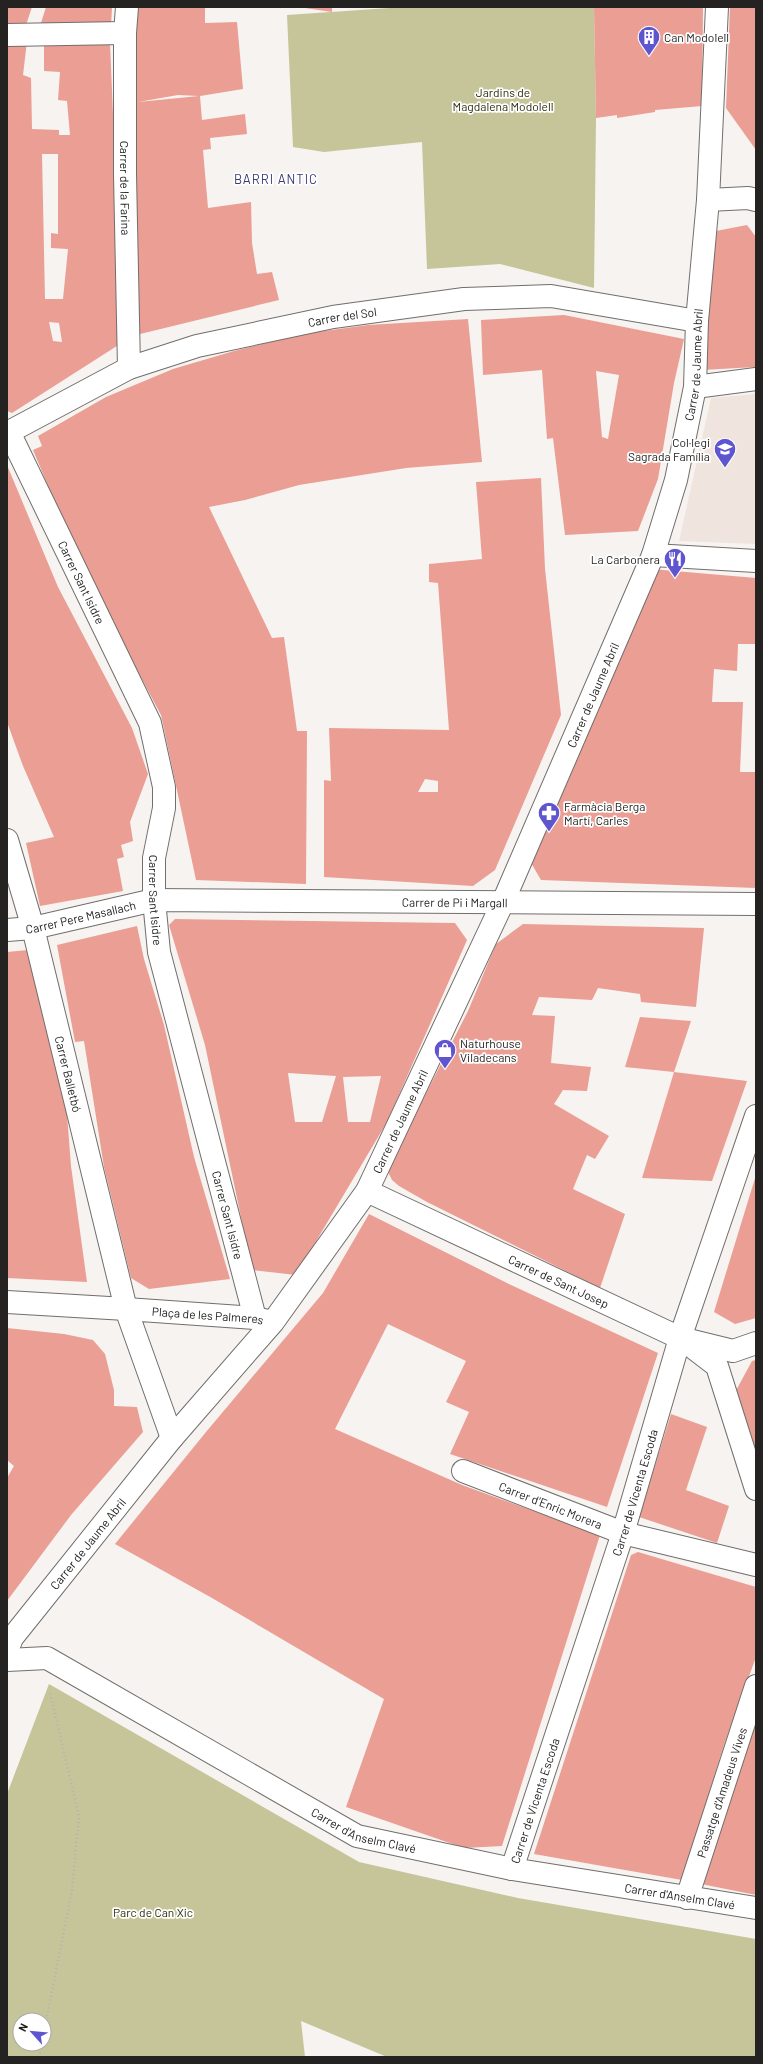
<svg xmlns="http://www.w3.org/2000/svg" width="763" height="2064" font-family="Barlow,sans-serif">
  <rect width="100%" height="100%" fill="#f6f3f1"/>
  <polygon fill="#f0e5de" points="756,394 756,544 679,541 711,398"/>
  <g fill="#c5c599" fill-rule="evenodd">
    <polygon points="404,7 594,7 596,118 594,288 500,264 427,269 422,142 324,152 293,147 287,15"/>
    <path d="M49,1684L359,1862L518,1898L756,1939V2057H387L301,2021L305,2057H7V1794ZM20,2020H44V2044H20Z"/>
  </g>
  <g fill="#eb9e93" fill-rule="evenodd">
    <polygon points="7,7 32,7 26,25 7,24"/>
    <polygon points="46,7 112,7 111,27 41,23"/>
    <path d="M134,7H205V23L237,22L243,89L200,96L202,120L245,114L247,134L210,138L211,149L203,150L208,208L251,202L252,243L257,274L272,272L279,300L136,335ZM178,95L199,96L138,102Z"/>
    <polygon points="305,7 332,7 332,12 305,8"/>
    <polygon points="594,7 703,7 702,106 655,110 655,112 617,118 617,115 596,118"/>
    <polygon points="730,7 756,7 756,150 726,108"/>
    <path d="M7,40L27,41L23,75L31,78L32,129L59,130V135H70L67,101L58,100L60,72L44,71V40L110,43L118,235L120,344L12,413L7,411ZM42,154H58V234L51,233V248L68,249L63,299H45ZM49,322L59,323L62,342L53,341Z"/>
    <polygon points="747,225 756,237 756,367 702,370 716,231"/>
    <path d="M564,315L684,339L674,383L658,479L638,531L565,535L553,438L547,439L542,370L483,375L481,320ZM596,371L619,375L608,439L602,437Z"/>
    <polygon points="468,319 482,462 406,468 299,485 245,500 209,507 272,638 284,637 297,731 307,731 306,884 196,880 161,715 126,649 64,524 33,450 42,446 38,436 106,397 173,369 234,351 302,334 368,325"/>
    <polygon points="7,465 58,587 132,728 148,774 130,822 133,841 121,845 124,857 117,859 123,891 40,906 26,843 54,837 23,766 7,722"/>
    <path d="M541,478L545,569L561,715L495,870L473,886L324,877V780L331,781L329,728L449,730L438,583L429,582V564L482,559L476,482ZM425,779L438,781V792H418Z"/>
    <polygon points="651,569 756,578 756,644 738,644 737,671 714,669 712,702 743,702 740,772 756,772 756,888 541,880 530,861"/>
    <path d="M175,919L455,923L467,940L387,1122L296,1275L252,1270L205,1045L169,925ZM288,1073L336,1076L322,1122H295ZM381,1076L370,1122H348L343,1077Z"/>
    <polygon points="523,924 704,928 696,1007 641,1002 640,994 598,988 592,1000 539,997 532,1015 555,1016 551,1063 591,1067 587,1091 563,1090 554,1104 609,1136 595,1159 587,1155 573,1189 625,1214 600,1288 427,1202 399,1186 392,1180 388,1172 389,1166 468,1011 496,944"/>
    <polygon points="137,926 144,959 164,1025 194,1157 230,1279 149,1289 131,1278 104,1167 84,1041 75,1042 57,945"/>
    <polygon points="28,950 67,1114 71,1166 87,1282 7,1278 7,952"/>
    <polygon points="640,1017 691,1021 674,1072 625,1067"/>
    <polygon points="674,1072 747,1081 712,1181 642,1178"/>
    <polygon points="756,1175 756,1318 735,1324 714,1312"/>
    <polygon points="369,1214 511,1285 658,1353 607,1507 450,1454 469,1412 446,1402 466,1361 388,1324 335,1429 462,1485 600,1535 502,1846 464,1848 346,1807 384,1699 212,1598 115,1544 206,1432 323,1293"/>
    <polygon points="7,1328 64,1334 93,1340 105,1354 114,1390 114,1406 137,1407 143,1432 71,1515 7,1601 7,1478 14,1466 7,1460"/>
    <polygon points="756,1360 756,1473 733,1396 752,1361"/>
    <polygon points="671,1414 707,1427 686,1490 729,1506 717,1543 639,1517"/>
    <polygon points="638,1552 756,1587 756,1657 724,1745 682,1880 534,1854 631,1555"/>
    <polygon points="756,1723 756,1895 701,1884"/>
  </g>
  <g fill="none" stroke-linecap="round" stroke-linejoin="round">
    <g stroke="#716e6c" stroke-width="24">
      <g id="pedestrian">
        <path id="s1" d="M127,7L125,33V175L129,368"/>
        <polyline points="7,35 125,33"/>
        <polyline points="695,387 756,379"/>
        <polyline points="653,555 756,561"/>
        <path id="s2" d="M7,840L33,928L126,1309L7,1302"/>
        <path id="s3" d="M367,1191L503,902L653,555L676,480L695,387L697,321L708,200L717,7"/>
        <path id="s4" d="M172,1438L126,1309L255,1318L272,1322"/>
      </g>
    </g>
    <g stroke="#716e6c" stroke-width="24">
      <g id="minor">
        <polyline points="708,200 748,198 756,200"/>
        <path id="s5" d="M9,432L150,723L164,787V808L154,858V900L159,952L255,1318"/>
        <path id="s6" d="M7,433L129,368L197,346L333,317L464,299L551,296L697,321"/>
        <path id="s7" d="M7,930L33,928L154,900L756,904"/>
        <polyline points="687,1343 717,1366 756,1489"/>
        <path id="s8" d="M463,1471L623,1533L756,1565"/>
        <path id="s9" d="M7,1651L12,1638L172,1438L273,1322L367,1191L680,1338L733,1351L756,1343"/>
        <path id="s10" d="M7,1660L47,1658L357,1836L512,1869L756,1908"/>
        <path id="s11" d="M512,1869L623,1533L680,1338L756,1116"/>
        <path id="s12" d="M687,1898L756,1686"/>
      </g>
    </g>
    <g stroke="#b4b2b0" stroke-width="2.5" stroke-dasharray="1 3" stroke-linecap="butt">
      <polyline points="44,2032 72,1890 79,1816 50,1693"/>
      <polyline points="39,2057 42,2044"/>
    </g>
    <use href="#pedestrian" stroke="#fff" stroke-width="22"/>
    <use href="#minor" stroke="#fff" stroke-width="22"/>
  </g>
  <defs>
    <g id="building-pin" transform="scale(1.15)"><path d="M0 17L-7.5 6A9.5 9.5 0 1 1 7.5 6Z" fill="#5f56cf" stroke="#fff"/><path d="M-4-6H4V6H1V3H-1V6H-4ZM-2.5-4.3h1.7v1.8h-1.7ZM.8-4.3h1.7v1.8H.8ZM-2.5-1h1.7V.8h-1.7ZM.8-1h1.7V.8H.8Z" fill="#fff"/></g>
    <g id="school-pin" transform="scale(1.15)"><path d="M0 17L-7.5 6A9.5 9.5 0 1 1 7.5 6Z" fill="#5f56cf" stroke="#fff"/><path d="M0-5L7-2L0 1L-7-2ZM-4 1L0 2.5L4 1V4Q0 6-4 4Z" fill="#fff"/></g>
    <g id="restaurant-pin" transform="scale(1.15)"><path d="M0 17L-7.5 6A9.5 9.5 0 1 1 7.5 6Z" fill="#5f56cf" stroke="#fff"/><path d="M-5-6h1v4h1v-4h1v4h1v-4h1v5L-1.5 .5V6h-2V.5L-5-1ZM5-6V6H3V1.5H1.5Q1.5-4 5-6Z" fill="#fff"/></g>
    <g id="pharmacy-pin" transform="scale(1.15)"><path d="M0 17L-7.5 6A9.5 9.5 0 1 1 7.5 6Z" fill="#5f56cf" stroke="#fff"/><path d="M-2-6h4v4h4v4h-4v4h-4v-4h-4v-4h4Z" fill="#fff"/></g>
    <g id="shop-pin" transform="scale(1.15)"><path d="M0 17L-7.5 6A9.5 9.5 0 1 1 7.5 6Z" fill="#5f56cf" stroke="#fff"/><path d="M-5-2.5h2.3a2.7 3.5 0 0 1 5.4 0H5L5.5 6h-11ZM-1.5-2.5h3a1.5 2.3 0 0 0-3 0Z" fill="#fff"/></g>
  </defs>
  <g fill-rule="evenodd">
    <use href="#building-pin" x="649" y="37"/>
    <use href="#school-pin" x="725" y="449"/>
    <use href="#restaurant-pin" x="675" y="559"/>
    <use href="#pharmacy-pin" x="549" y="813"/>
    <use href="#shop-pin" x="445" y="1050"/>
  </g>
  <g text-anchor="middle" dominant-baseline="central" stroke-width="3.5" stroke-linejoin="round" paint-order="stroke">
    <g font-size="12" fill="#242322" stroke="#fff" text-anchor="start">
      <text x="664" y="37">Can Modolell</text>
      <text x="710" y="442" text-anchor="end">Col·legi<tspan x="710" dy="14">Sagrada Família</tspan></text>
      <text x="660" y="559" text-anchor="end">La Carbonera</text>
      <text x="564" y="806">Farmàcia Berga<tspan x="564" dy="14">Martí, Carles</tspan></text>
      <text x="460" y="1043">Naturhouse<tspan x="460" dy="14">Viladecans</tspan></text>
    </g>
    <g font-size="12" fill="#2d2c0b" stroke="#fff">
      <text x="503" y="92">Jardins de<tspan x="503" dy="14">Magdalena Modolell</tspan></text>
      <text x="153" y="1912">Parc de Can Xic</text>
    </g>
    <g font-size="12" fill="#242322" stroke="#fff">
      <text stroke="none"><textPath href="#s1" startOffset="181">Carrer de la Farina</textPath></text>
      <text stroke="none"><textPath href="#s6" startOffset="358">Carrer del Sol</textPath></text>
      <text stroke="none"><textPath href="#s3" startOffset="893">Carrer de Jaume Abril</textPath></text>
      <text stroke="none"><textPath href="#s5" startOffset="167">Carrer Sant Isidre</textPath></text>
      <text stroke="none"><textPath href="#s3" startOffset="545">Carrer de Jaume Abril</textPath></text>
      <text stroke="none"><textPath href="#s5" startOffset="503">Carrer Sant Isidre</textPath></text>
      <text stroke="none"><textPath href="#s7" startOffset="451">Carrer de Pi i Margall</textPath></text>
      <text stroke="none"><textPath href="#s7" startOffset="75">Carrer Pere Masallach</textPath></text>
      <text stroke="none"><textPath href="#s2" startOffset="242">Carrer Balletbó</textPath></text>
      <text stroke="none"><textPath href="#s3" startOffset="77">Carrer de Jaume Abril</textPath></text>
      <text stroke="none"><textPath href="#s5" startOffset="827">Carrer Sant Isidre</textPath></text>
      <text stroke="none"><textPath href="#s9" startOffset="797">Carrer de Sant Josep</textPath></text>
      <text stroke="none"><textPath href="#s4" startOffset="219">Plaça de les Palmeres</textPath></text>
      <text stroke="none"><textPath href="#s11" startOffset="396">Carrer de Vicenta Escoda</textPath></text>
      <text stroke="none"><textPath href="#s8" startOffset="94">Carrer d'Enric Morera</textPath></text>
      <text stroke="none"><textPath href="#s9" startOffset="135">Carrer de Jaume Abril</textPath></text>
      <text stroke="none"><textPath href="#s12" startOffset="111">Passatge d'Amadeus Vives</textPath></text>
      <text stroke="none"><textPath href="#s11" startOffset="72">Carrer de Vicenta Escoda</textPath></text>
      <text stroke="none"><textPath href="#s10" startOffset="402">Carrer d'Anselm Clavé</textPath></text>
      <text stroke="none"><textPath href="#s10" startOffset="726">Carrer d'Anselm Clavé</textPath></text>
    </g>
    <g font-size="13" letter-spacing="1" fill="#3c3a77" stroke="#fff">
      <text x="276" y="179">BARRI ANTIC</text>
    </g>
  </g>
  <rect width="763" height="2064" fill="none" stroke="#242322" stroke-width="16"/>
  <g transform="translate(32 2032) rotate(297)"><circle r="19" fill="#ffffff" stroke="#a7a7a7"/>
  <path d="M0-3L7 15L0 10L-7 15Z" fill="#5f56cf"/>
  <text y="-6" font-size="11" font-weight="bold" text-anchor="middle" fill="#242322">N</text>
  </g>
</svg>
